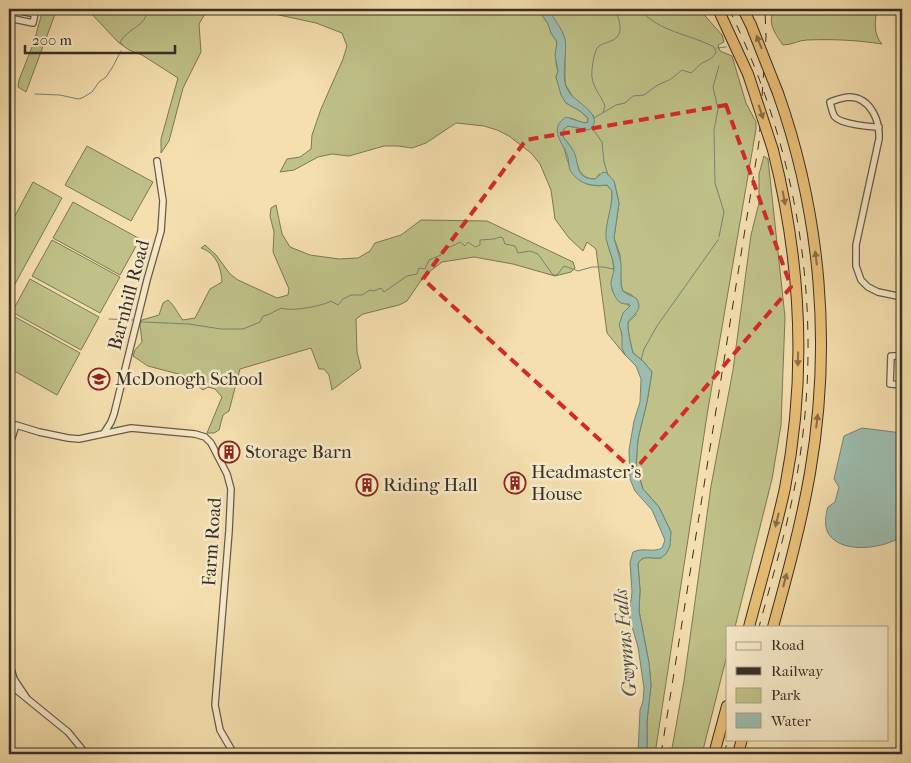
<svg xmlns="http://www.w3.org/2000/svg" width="911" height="763" font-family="'IM FELL French Canon',serif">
  <rect width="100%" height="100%" fill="#f5dfae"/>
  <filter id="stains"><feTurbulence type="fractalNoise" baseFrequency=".004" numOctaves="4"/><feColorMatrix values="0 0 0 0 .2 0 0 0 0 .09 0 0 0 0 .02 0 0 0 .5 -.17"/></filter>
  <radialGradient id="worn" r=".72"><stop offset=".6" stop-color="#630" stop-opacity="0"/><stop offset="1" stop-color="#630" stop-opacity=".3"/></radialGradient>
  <g fill="#bfc188" stroke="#7b7856">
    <polygon points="43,9 57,9 26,92 18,87 19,80 34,42"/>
    <polygon points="87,9 215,9 206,12 199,24 201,52 183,88 169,141 161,153 161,139 178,78 142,55 129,50 118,42"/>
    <path d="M251,9H538L548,24L551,33L557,42L556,64L558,71L556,77L566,103L580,111L588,118V122L584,123L570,118L560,123C565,152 567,192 607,185L612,191V202L608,225V245L613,261L614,274L612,290L618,300L630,306C621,318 619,320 622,335C624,342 622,348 625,355L607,333L596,249L587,242L583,251L569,238L555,219L551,190L540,164L531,153L509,136L497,130L484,126L456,123L426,143L412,148L398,146H384L349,156L332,154L318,157L294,170L280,172L287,159L300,157L311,149L312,135L321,109L343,59L347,46L342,33L316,23Z"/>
    <path d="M548,9H699L722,35L724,42L718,45L720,51L732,56L746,103L756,122V129L708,409L655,754H647V721L651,685L649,663L639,611L640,590L638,564C642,554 652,559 661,558L671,532L659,507L643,489L636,467L638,439L647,402L652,372L643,361L633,353C631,346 627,328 628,322L636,315L632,295L623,291L621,285L620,255L614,238L619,203L614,181L599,174L596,179C579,179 578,167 574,154C573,148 567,142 563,137L564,128L568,126L582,129L594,116L573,97L565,84V42Z"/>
    <path d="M786,9L790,11L793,9H877C875,21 873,34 882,44C857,40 832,39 807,40C799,40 792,45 783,45C777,36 769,27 772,15Z"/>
    <polygon points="87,146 153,182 131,221 65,185"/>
    <polygon points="764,156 768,159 785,317 781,425 772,479 735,627 727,627 727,655 702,754 671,754 684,681 711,486 733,370 751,235 759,203 759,174"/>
    <polygon points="33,182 62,198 9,295 9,227"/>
    <polygon points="73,202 140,239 120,275 53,238"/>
    <path d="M276,205L282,234L290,247L310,255L339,259L358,258L370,251L375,243L401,235L421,220L487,221L573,262L575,268L571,272L555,276L513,264L474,257L442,262L424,276L407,301L399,305L363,314L356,319L357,352L361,368L332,390L329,375L324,369H319L311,348L240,369L229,411L223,415L219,430L214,433H207L222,397L215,389L208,387L203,390L186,376L148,366L133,356L135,350L142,342L140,325L142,320L159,315L163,303L168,300C175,306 177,313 183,320L195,318L210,289L222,282C221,267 216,253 201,248L205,245L216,255L230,274L238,280L277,298L288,295L289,289L273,252L274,232L270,216L271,208Z"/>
    <polygon points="52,240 120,277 100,313 32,276"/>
    <polygon points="30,279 99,317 81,350 12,312"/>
    <polygon points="10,314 80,353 57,395 9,368"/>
  </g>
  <g fill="#9cbcae" stroke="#748377">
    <path d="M538,9H548C554,19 562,28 565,39C568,56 559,78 569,92C575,102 607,116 589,130L568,126L564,129L563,137C566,141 570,145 573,150C580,163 574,179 595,179L603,172L607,173L614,181L619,203L614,238L621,263V285L623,291L627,294L636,298C644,310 634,313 628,322C627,328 631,346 633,353L643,361L652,372L647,402L638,439L636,467L643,489L659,507L671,532L670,546L666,554L661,558C652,559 642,554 638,564L640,590L639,611L649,663L651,685L647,721V754H638L640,710L643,701L644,688L638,647L629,616L632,592L630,562L633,552C643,547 653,553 662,548L665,540L652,510L635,491L630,479L629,450L634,421L640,402L641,379L636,366L625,355L622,348V334L619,325L623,313L630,306L629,304C626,304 624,304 621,303C616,301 611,289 611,283C611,278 614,274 614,268C613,257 608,248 606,238C605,222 613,207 612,191L607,185C592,187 578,184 570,170C568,165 569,159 567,154C561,141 549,128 566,117L584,123L588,122V118L580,111L566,103L561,95L556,77L558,71L555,55L557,42L551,33L548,24Z"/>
    <path d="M862,428L902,433V536C886,548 846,554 831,537C824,530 825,519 827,510L828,507L835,502L839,487L834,479L844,436Z"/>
  </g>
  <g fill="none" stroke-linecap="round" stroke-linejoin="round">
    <g stroke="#748377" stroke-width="1">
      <polyline points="774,9 776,12 784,9"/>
      <path d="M123,45L120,42C128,28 146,27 148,9"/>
      <polyline points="717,48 726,47"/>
      <polyline points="719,66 713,87 718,109 714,130 715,183 724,212 719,237"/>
      <polyline points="35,94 60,95 78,99 82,98 92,92 99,82 106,77 112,68 121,51"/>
      <path d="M603,112L605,106C602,97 593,88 592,77C591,71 594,51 598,47C602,43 608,43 613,40C625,34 619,19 615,9"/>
      <path d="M594,118L616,105L625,103L633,96L644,95L656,86L671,79L682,70L691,73C695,70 698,66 702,63C708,60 713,59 716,52L714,47C687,33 661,33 639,9"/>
      <polyline points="592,128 602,142 604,162 608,175"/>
      <polyline points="109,319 135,320"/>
      <path d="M143,322L189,324L221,329H243L260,322L263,316C271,315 275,310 282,308C290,312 323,306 331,301L338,305L343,299L351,295H362L370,290L374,291L381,288L384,292L407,276L417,274L419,268L425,269L429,260L441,255L442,250C448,247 454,246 460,242L465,246L468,242L475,247L480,245V240L494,239L500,237L503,238L505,244L515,246L518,253L530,251L538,254L553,275H557L564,266L578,271L592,267H604L613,269"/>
      <polyline points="641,360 644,349 657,326 718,240"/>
    </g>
    <g stroke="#665a47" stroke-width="8">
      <g id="street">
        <polyline points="9,18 33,23 35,14 11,9"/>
        <path d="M879,127C870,127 841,124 835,117C832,113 831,106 830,102C836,100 843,97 850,97C871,98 880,121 879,139L856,245V266L861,280L868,287L878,292L902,297"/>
        <polyline points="902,356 891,356 890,384 902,385"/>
        <polyline points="104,433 111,422 114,414 147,280 161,231 163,201 157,161"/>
        <polyline points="9,447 16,425 39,432 68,438 79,439 131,428 195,434 205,437 211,443 227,474 231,489 229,531 215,705 220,730 234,754"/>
        <polyline points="9,662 14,679 26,697"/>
        <polyline points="9,684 68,732 86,754"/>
      </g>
    </g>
    <g stroke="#372e25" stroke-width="12">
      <g id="highway">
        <polyline points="718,9 748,74"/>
        <polyline points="743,9 751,25"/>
        <path d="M749,627C761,581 775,534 785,488C807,375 801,261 773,150"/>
        <path d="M773,627C787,576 801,525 810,473C832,345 821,215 778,93"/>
        <polyline points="714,754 727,706"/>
        <polyline points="738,754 742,739"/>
      </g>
    </g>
    <use href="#street" stroke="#f8eaca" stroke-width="5.5"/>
    <use href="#highway" stroke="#eac077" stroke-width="10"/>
    <g stroke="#372e25" stroke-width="1" stroke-dasharray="9 9" stroke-linecap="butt">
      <path d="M729,9C799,152 824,312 798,469C789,522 773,575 759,627"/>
      <polyline points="661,754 759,142 766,37 765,9"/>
      <polyline points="724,754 728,739"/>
    </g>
    <g stroke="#372e25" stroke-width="12" stroke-linecap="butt">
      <g id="highway-bridge">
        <polyline points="751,25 778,93"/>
        <polyline points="748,74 773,150"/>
      </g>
    </g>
    <use href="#highway-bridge" stroke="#eac077" stroke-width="10"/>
  </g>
  <defs><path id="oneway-solid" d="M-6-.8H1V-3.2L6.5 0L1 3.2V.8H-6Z" transform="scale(1.25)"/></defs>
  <g fill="#88704a">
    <use href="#oneway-solid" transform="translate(759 42) rotate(-112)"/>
    <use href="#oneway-solid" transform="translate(761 112) rotate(72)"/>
    <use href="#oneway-solid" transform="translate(784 198) rotate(79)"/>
    <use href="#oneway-solid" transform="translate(816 258) rotate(-97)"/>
    <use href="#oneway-solid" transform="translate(798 359) rotate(91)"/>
    <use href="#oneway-solid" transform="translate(817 421) rotate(-83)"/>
    <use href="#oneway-solid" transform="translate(777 520) rotate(104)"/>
    <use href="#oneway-solid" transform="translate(785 580) rotate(-75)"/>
  </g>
  <path fill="none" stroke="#d62828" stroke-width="4" stroke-dasharray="10 6" stroke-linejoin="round" d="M726,105L791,287L634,471L423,279L526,140Z"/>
  <defs>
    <g id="school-ring" transform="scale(1.125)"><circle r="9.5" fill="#f8eaca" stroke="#8f2418" stroke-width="1.5"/><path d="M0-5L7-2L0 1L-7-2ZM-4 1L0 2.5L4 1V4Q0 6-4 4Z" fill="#8f2418"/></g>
    <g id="building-ring" transform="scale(1.125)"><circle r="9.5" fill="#f8eaca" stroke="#8f2418" stroke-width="1.5"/><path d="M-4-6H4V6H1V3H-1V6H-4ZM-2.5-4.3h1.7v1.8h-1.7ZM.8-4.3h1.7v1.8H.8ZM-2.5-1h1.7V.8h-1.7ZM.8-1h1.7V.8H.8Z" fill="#8f2418"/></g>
  </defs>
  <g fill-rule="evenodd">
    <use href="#school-ring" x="99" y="379"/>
    <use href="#building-ring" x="229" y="452"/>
    <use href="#building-ring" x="515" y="483"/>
    <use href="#building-ring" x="367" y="485"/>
  </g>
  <g text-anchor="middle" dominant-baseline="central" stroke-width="5" stroke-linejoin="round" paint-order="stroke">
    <g font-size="19" fill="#372e25" stroke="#f8eaca">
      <text transform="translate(129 295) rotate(-75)">Barnhill Road</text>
      <text transform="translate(212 542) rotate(-86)">Farm Road</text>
    </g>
    <g font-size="19" fill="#372e25" stroke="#f8eaca" text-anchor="start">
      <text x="115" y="379">McDonogh School</text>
      <text x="245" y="452">Storage Barn</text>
      <text x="531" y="472">Headmaster's<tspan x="531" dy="22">House</tspan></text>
      <text x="383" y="485">Riding Hall</text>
    </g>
    <g font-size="20" font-style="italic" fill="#505247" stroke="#f8eaca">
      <text transform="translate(625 643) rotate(-95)">Gwynns Falls</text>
    </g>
  </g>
  <rect width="911" height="763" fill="none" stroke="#f5dfae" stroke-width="30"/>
  <rect x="10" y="10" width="891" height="743" fill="none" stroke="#372e25" stroke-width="2.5"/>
  <rect x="15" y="15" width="881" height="733" fill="none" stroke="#372e25"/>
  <rect x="726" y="626" width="162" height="115" fill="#f8eaca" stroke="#ab9f88"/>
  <rect x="736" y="642" width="25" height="8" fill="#f8eaca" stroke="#ab9f88"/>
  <text x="771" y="650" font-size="15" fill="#372e25">Road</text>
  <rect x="736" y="667" width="25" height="8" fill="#372e25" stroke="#ab9f88"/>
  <text x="771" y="676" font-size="15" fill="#372e25">Railway</text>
  <rect x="736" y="688" width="25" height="15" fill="#bfc188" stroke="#ab9f88"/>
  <text x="771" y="700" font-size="15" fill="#372e25">Park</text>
  <rect x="736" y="713" width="25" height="15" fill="#9cbcae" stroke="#ab9f88"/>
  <text x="771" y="726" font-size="15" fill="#372e25">Water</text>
  <path d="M25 45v8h150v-8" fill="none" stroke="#372e25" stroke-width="2.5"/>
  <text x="32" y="45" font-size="15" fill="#372e25" stroke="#f8eaca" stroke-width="4" paint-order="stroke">200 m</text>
  <rect width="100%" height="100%" filter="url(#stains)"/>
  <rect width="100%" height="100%" fill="url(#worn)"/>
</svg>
